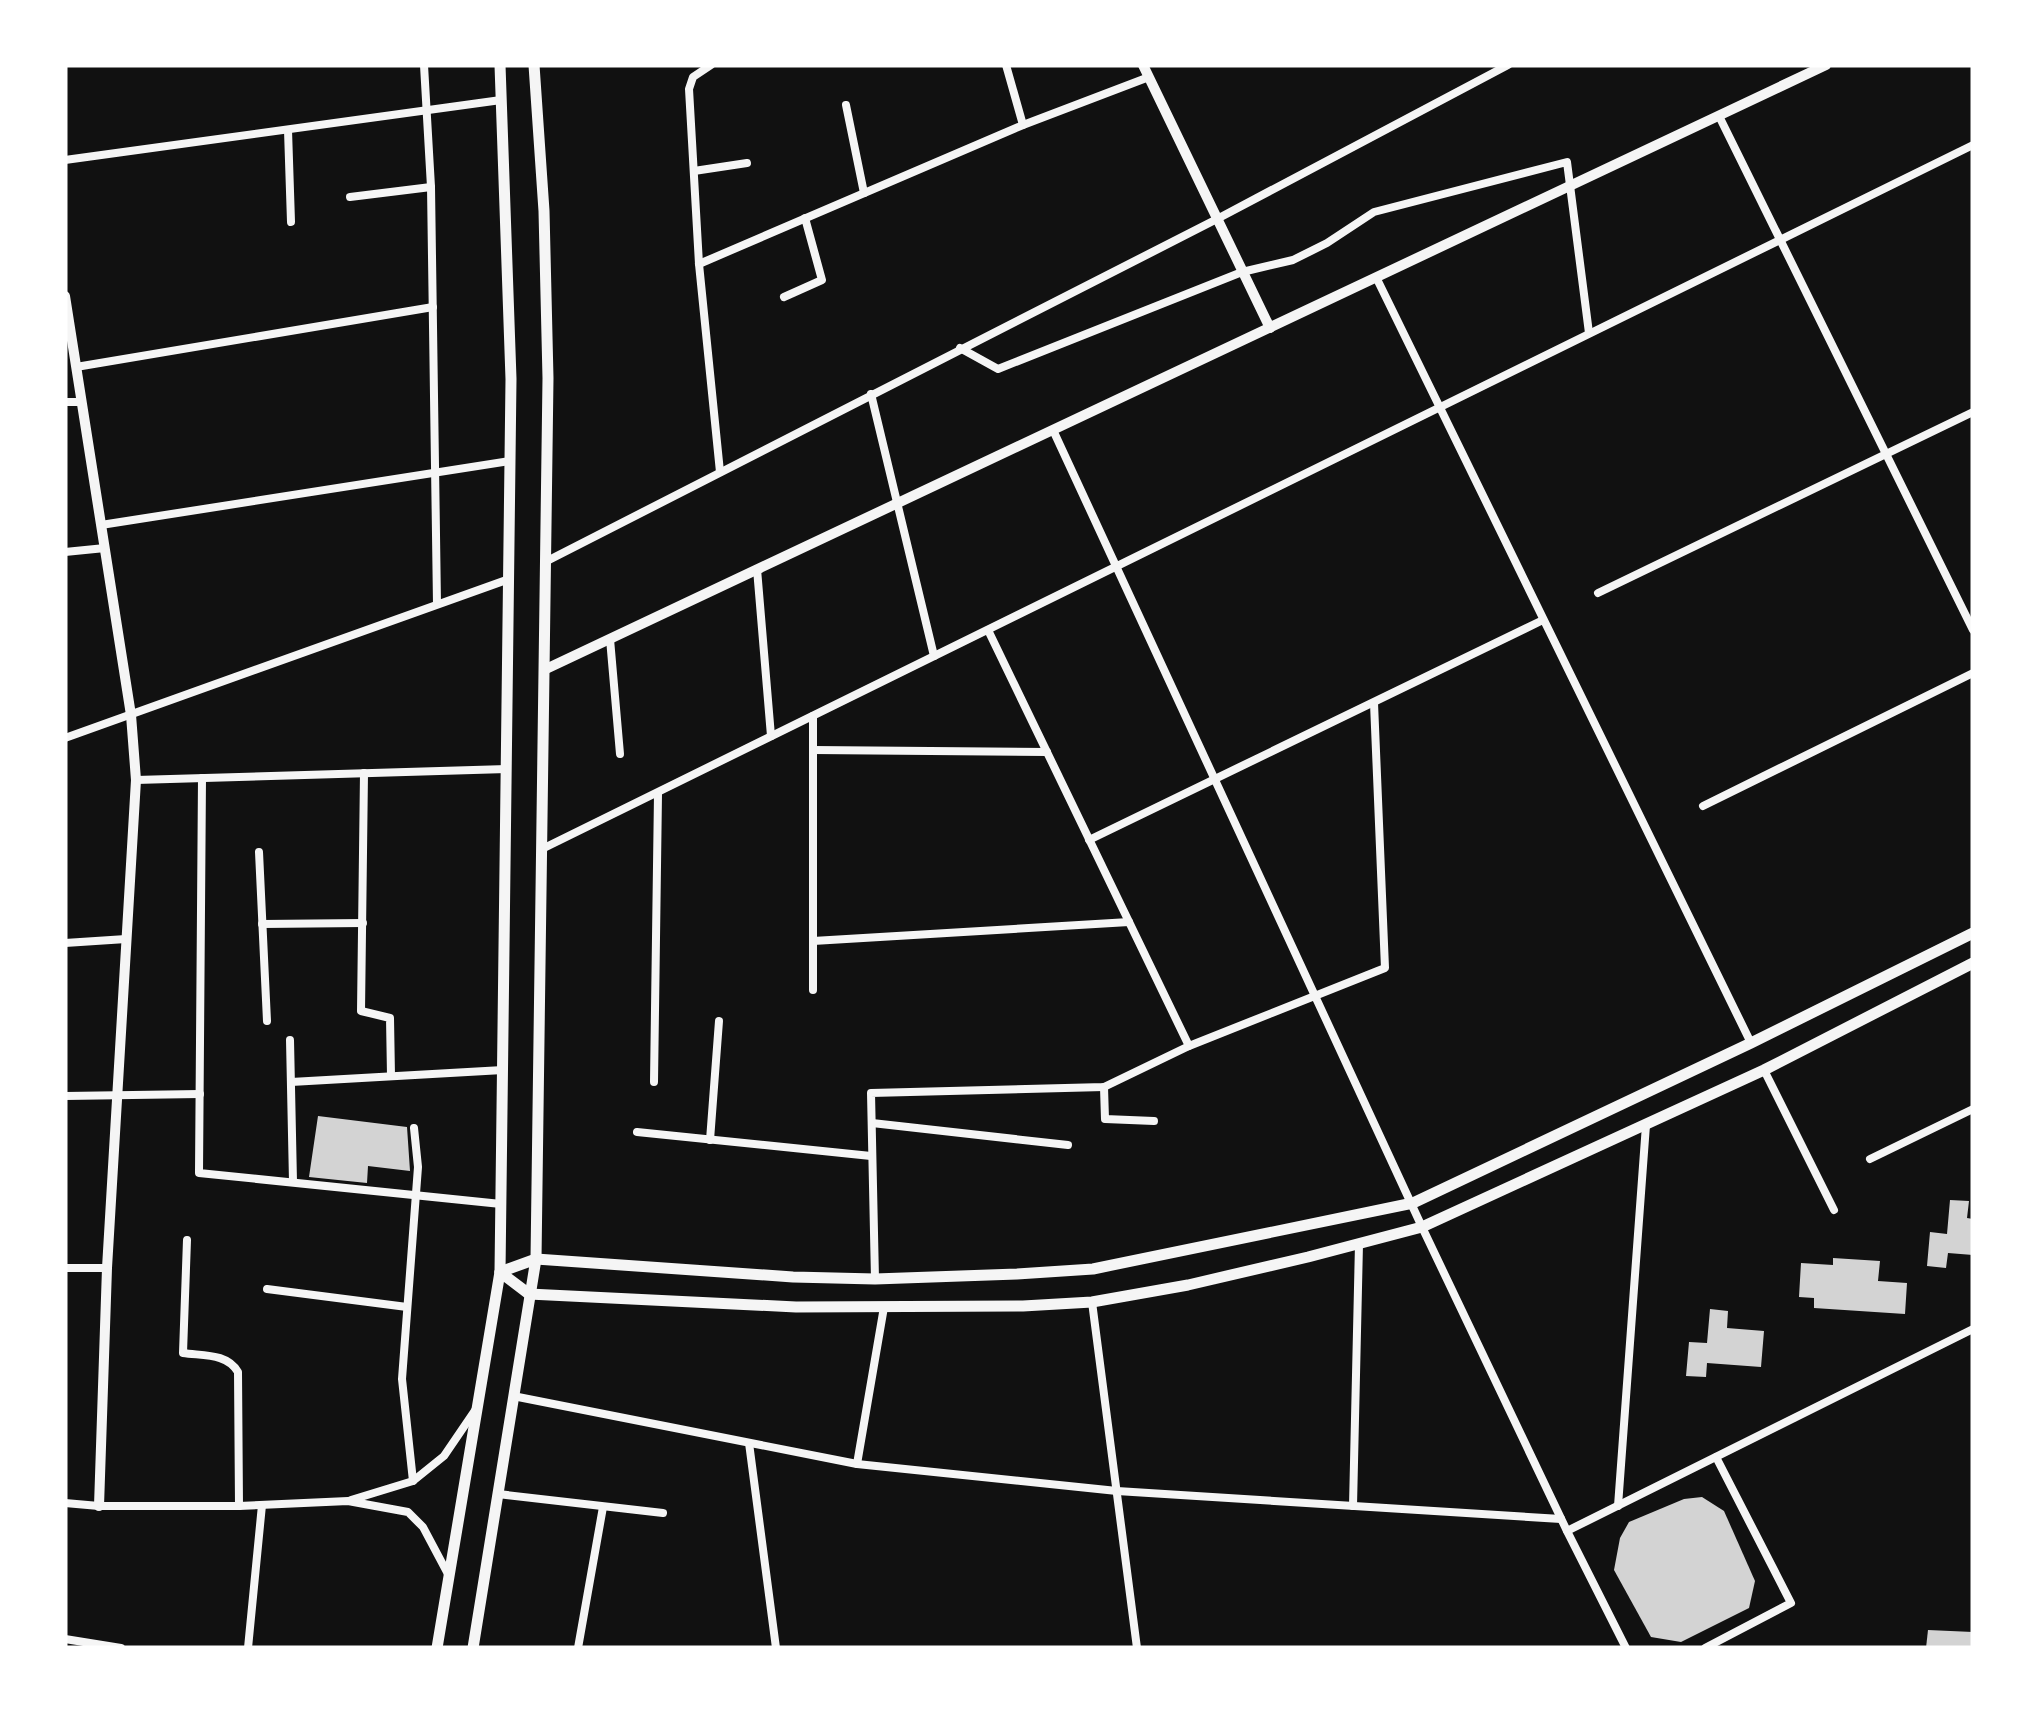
<svg xmlns="http://www.w3.org/2000/svg" width="2038" height="1713" font-family="Barlow,sans-serif">
  <rect width="100%" height="100%" fill="#111"/>
  <g fill="#d3d3d3">
    <polygon points="318,1116 407,1127 410,1171 368,1166 367,1183 309,1177"/>
    <polygon points="1950,1200 1969,1201 1967,1218 1973,1219 1973,1255 1948,1253 1946,1268 1927,1266 1930,1232 1947,1234"/>
    <polygon points="1833,1258 1880,1261 1878,1281 1907,1283 1905,1314 1814,1308 1814,1298 1799,1297 1801,1263 1833,1265"/>
    <polygon points="1710,1309 1728,1311 1727,1328 1764,1331 1761,1367 1707,1363 1706,1377 1686,1376 1689,1342 1707,1343"/>
    <polygon points="1702,1497 1724,1511 1755,1581 1749,1608 1681,1642 1651,1637 1614,1570 1620,1538 1629,1522 1684,1499"/>
    <polygon points="1928,1630 1973,1632 1973,1648 1926,1648"/>
  </g>
  <g fill="none" stroke-linecap="round" stroke-linejoin="round">
    <g stroke="#f5f5f5" stroke-width="8">
      <polyline points="424,65 431,187 437,604"/>
      <polyline points="711,65 693,77 689,89 699,264 720,472"/>
      <polyline points="1006,65 1023,125"/>
      <polyline points="846,105 864,193"/>
      <polyline points="1719,116 1973,630"/>
      <polyline points="288,130 291,222"/>
      <polyline points="65,160 501,100"/>
      <polyline points="694,171 747,163"/>
      <polyline points="350,197 431,187"/>
      <polyline points="699,264 1023,125 1149,77"/>
      <polyline points="1376,277 1751,1043"/>
      <polyline points="784,297 822,280 805,218"/>
      <polyline points="960,348 998,369 1242,272 1293,260 1327,243 1374,212 1567,162 1589,333"/>
      <polyline points="76,367 433,307"/>
      <polyline points="871,394 934,656"/>
      <polyline points="65,402 82,402"/>
      <polyline points="1053,430 1422,1227 1567,1531 1626,1648"/>
      <polyline points="101,525 510,461"/>
      <polyline points="65,552 105,548"/>
      <polyline points="545,562 1217,219 1508,65"/>
      <polyline points="757,569 771,736"/>
      <polyline points="1598,593 1973,412"/>
      <polyline points="988,630 1189,1046"/>
      <polyline points="610,639 620,754"/>
      <polyline points="813,716 813,990"/>
      <polyline points="65,738 509,579"/>
      <polyline points="813,750 1047,752"/>
      <polyline points="364,773 361,1011 390,1018 391,1076"/>
      <polyline points="202,778 199,1173 501,1204"/>
      <polyline points="136,780 507,769"/>
      <polyline points="1703,806 1973,673"/>
      <polyline points="1089,840 1543,620"/>
      <polyline points="544,848 1973,145"/>
      <polyline points="259,852 267,1021"/>
      <polyline points="262,924 363,923"/>
      <polyline points="813,941 1129,922"/>
      <polyline points="65,943 126,939"/>
      <polyline points="290,1040 293,1182"/>
      <polyline points="1764,1070 1834,1210"/>
      <polyline points="291,1082 503,1070"/>
      <polyline points="654,1082 658,794"/>
      <polyline points="1104,1087 1105,1119 1154,1121"/>
      <polyline points="65,1096 200,1094"/>
      <polyline points="872,1123 1068,1145"/>
      <polyline points="637,1132 871,1156"/>
      <polyline points="710,1140 719,1021"/>
      <polyline points="1870,1159 1973,1109"/>
      <path d="M187,1240L183,1353C203,1356 227,1353 238,1372L239,1506"/>
      <polyline points="65,1268 107,1268"/>
      <polyline points="875,1279 871,1093 1104,1087 1189,1046 1385,968 1374,703"/>
      <polyline points="267,1289 407,1307"/>
      <polyline points="1092,1302 1137,1648"/>
      <polyline points="513,1396 857,1464 1117,1491 1561,1519"/>
      <polyline points="749,1443 776,1648"/>
      <polyline points="857,1464 884,1307"/>
      <polyline points="413,1481 402,1379 418,1167 414,1128"/>
      <polyline points="498,1494 663,1513"/>
      <polyline points="351,1500 413,1481 444,1456 476,1409"/>
      <polyline points="65,1503 99,1506 239,1506 348,1501 408,1512 423,1527 449,1576"/>
      <polyline points="1353,1506 1359,1244"/>
      <polyline points="1618,1506 1646,1125"/>
      <polyline points="1567,1531 1973,1329"/>
      <polyline points="65,1639 121,1648"/>
      <polyline points="248,1648 262,1505"/>
      <polyline points="578,1648 603,1507"/>
      <polyline points="1705,1648 1791,1603 1716,1457"/>
    </g>
    <g stroke="#f5f5f5" stroke-width="10">
      <polyline points="1143,65 1270,328"/>
      <polyline points="65,296 131,715 136,780 107,1268 99,1506"/>
      <polyline points="546,669 1826,65"/>
    </g>
    <g stroke="#f5f5f5" stroke-width="11">
      <polyline points="500,1272 529,1294 796,1307 1023,1306 1092,1302 1188,1285 1308,1257 1422,1227 1764,1070 1973,963"/>
      <polyline points="500,1272 536,1259 793,1277 875,1279 1017,1274 1093,1269 1413,1203 1751,1043 1973,933"/>
      <polyline points="437,1648 500,1272 511,379 500,65"/>
      <polyline points="473,1648 536,1259 548,378 544,211 534,65"/>
    </g>
  </g>
  <rect width="2038" height="1713" fill="none" stroke="#ffffff" stroke-width="135"/>
</svg>
